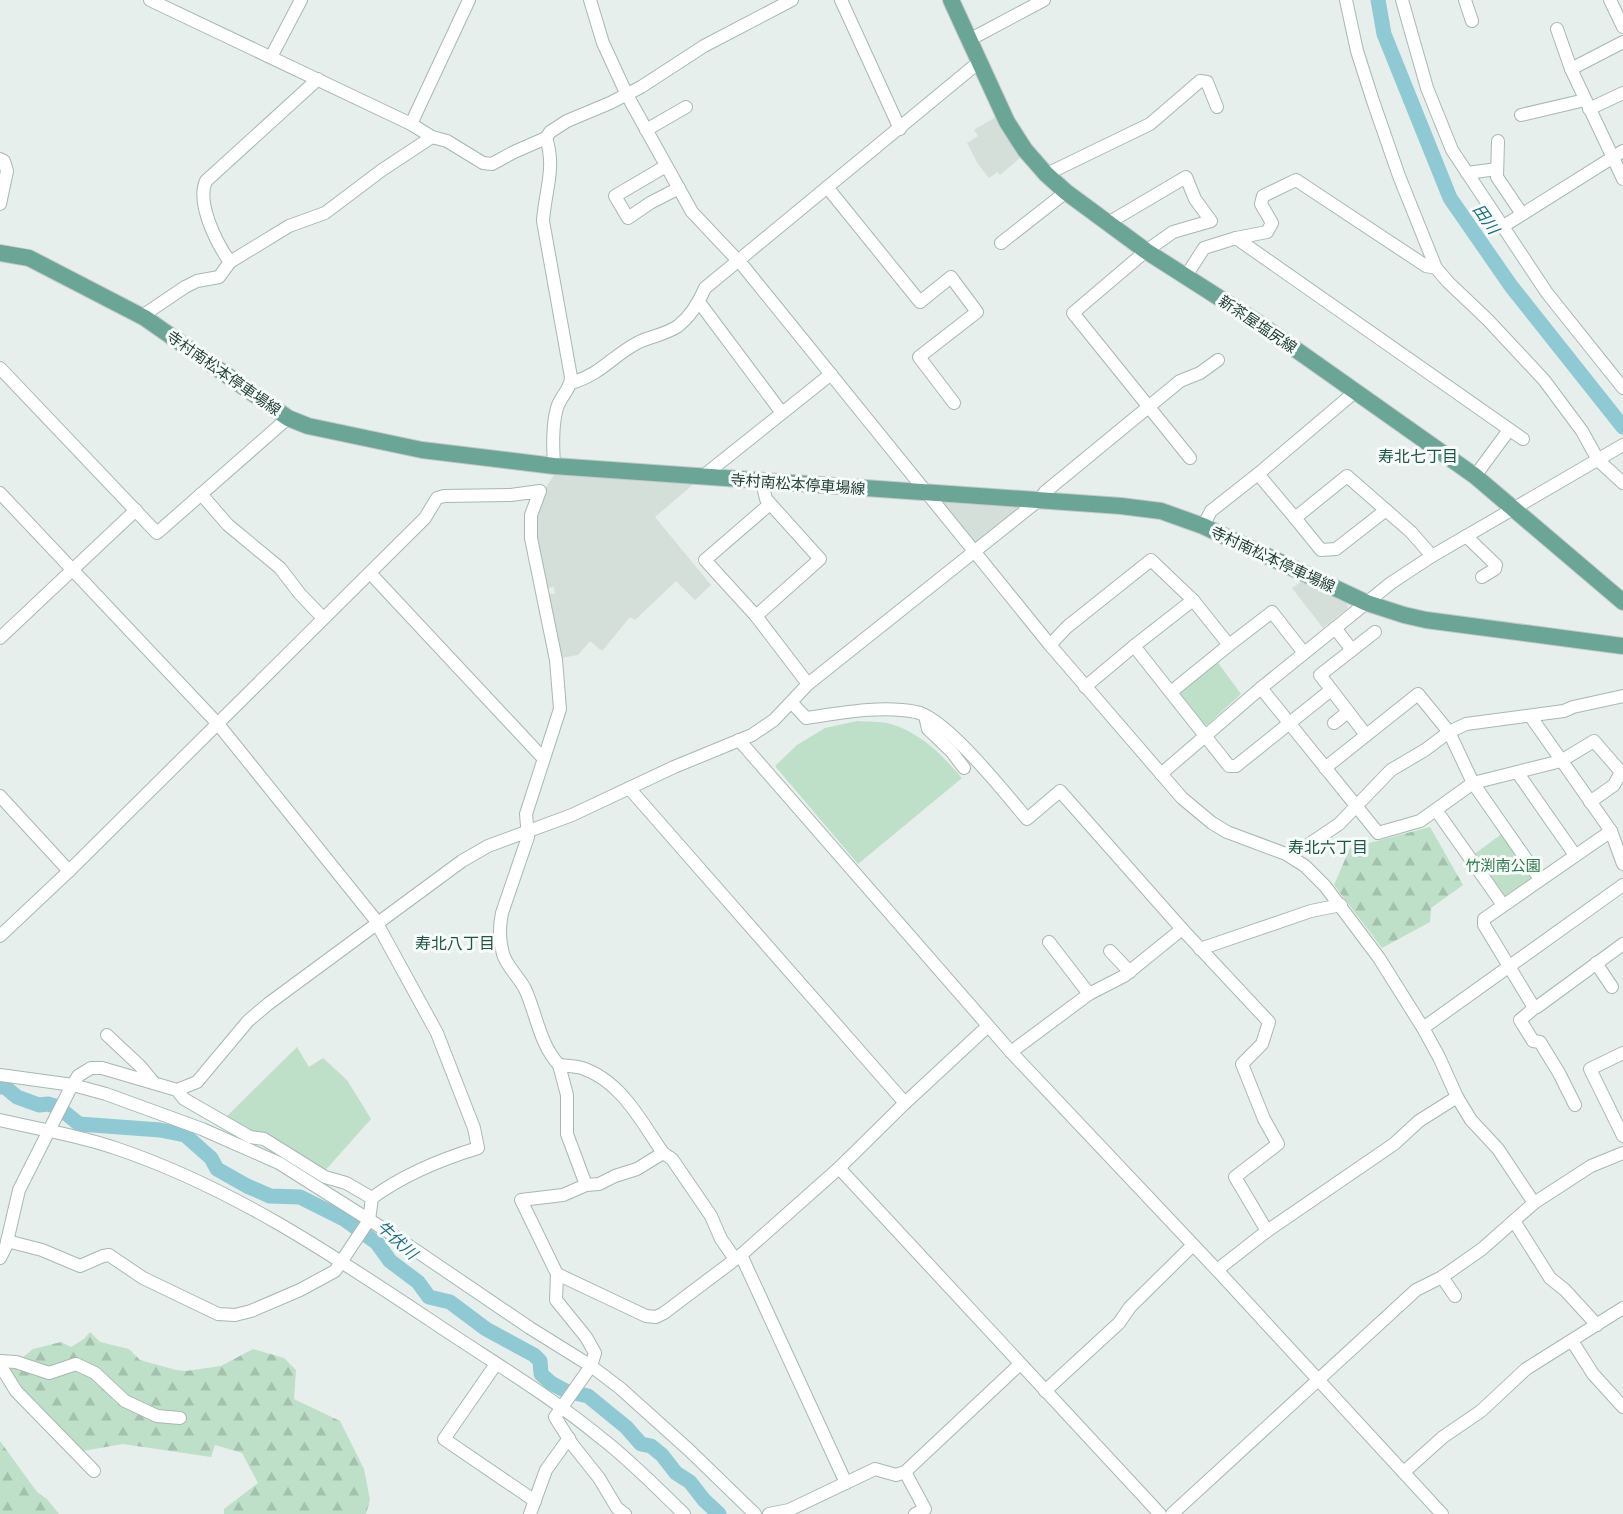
<svg xmlns="http://www.w3.org/2000/svg" width="1623" height="1514" font-family="Helvetica,'Noto Sans JP',sans-serif">
  <defs>
    <pattern id="forest-firs" width="22" height="20" patternUnits="userSpaceOnUse" patternTransform="scale(1.5)"><rect width="22" height="20" fill="#bfe0c8"/><path d="M5 1l3.5 6h-7zM16 11l3.5 6h-7z" fill="#a4c1ad"/></pattern>
  </defs>
  <rect width="100%" height="100%" fill="#e6efeb"/>
  <g fill="#d4dfda">
    <polygon points="997,116 1020,158 1000,175 997,172 989,178 978,164 967,143 978,136 974,130"/>
    <polygon points="557,471 696,482 655,517 711,585 695,600 676,581 635,620 630,617 602,651 590,641 578,655 561,658 548,598 550,594 555,594 554,587 548,588 545,586 534,525 544,490"/>
    <polygon points="938,500 1019,504 1022,508 973,546"/>
    <polygon points="1305,579 1346,601 1348,608 1323,628 1292,588"/>
  </g>
  <g fill="url(#forest-firs)">
    <polygon points="1430,827 1463,885 1431,908 1430,922 1382,948 1334,885 1350,848"/>
    <polygon points="90,1332 100,1342 129,1349 140,1360 176,1370 186,1371 221,1366 253,1349 284,1358 296,1370 294,1399 340,1421 364,1469 370,1500 366,1514 224,1514 224,1509 258,1483 242,1453 215,1445 211,1457 123,1444 77,1452 44,1417 3,1362 22,1358 33,1349 61,1342 71,1347 84,1339"/>
    <polygon points="0,1441 37,1492 47,1499 59,1514 0,1514"/>
  </g>
  <g fill="#bfe0c8">
    <polygon points="1216,660 1241,694 1207,725 1201,724 1178,695 1179,691"/>
    <path d="M857,721C868,722 880,721 891,724C921,733 942,755 962,778L858,864L775,766L797,745L825,728Z"/>
    <polygon points="1503,833 1533,876 1532,881 1508,898 1502,897 1473,855"/>
    <polygon points="297,1047 309,1067 323,1058 347,1080 371,1119 323,1173 224,1119"/>
  </g>
  <g fill="none" stroke-linecap="round" stroke-linejoin="round">
    <g stroke="#8ec9d4" stroke-width="15">
      <polyline points="1378,0 1384,34 1450,198 1511,286 1623,427"/>
      <polyline points="0,1087 5,1087 17,1097 39,1105 48,1104 58,1107 79,1124 160,1130 185,1135 211,1158 217,1169 247,1186 270,1196 300,1197 344,1219 377,1243 390,1261 418,1282 429,1297 450,1302 486,1329 534,1355 540,1361 541,1374 551,1383 566,1391 588,1396 626,1427 641,1444 651,1446 662,1455 676,1473 690,1482 704,1500 719,1514"/>
    </g>
    <g stroke="#a8b8b2" stroke-width="14">
      <g id="minor">
        <polyline points="150,0 411,124 432,137 447,141 483,163 492,164 514,152 546,138 550,132 567,121 610,103 641,87 704,46 792,0"/>
        <polyline points="590,0 603,43 627,95 692,212 744,267 1050,645 1182,798 1212,823 1227,832 1286,854 1305,866 1325,886 1379,958 1423,1028 1439,1057 1457,1097 1471,1120 1498,1149 1534,1203"/>
        <polyline points="841,0 900,129"/>
        <polyline points="1346,0 1357,51 1373,101 1399,176 1436,268 1448,282 1488,320 1544,380 1582,431 1598,460 1623,483"/>
        <polyline points="1402,0 1427,88 1452,150 1547,293 1623,388"/>
        <polyline points="1465,0 1472,21"/>
        <polyline points="1610,0 1623,27"/>
        <polyline points="1557,29 1571,69 1623,179"/>
        <polyline points="969,40 1044,0"/>
        <polyline points="271,57 301,0"/>
        <polyline points="1571,69 1623,42"/>
        <path d="M318,79L206,181C196,203 217,244 230,262L289,226L325,213L382,170L432,137"/>
        <polyline points="1589,109 1623,93"/>
        <polyline points="1521,115 1585,100"/>
        <polyline points="411,124 469,0"/>
        <polyline points="646,130 686,107"/>
        <path d="M546,138C556,168 545,191 543,221L571,377C571,389 560,397 557,408C552,426 553,447 554,466"/>
        <polyline points="1498,141 1497,177 1522,214"/>
        <polyline points="0,159 4,161 7,171 0,204"/>
        <polyline points="666,166 615,196 628,218 650,203 679,188"/>
        <polyline points="1467,173 1497,169"/>
        <polyline points="1047,176 1053,171 1150,124 1200,81 1207,82 1217,107"/>
        <polyline points="827,187 920,302 951,277 977,312 919,357 954,403"/>
        <polyline points="1108,223 1186,177 1195,199 1211,221 1173,232 1146,251 1073,313 1190,458"/>
        <polyline points="1502,227 1623,151"/>
        <polyline points="1236,238 1523,439"/>
        <polyline points="1001,243 1066,192"/>
        <polyline points="1186,276 1204,248 1236,238 1267,232 1272,223 1261,204 1263,196 1296,180 1426,266 1436,268"/>
        <polyline points="699,302 782,413"/>
        <polyline points="142,316 185,287 197,281 219,277 230,262"/>
        <polyline points="0,368 157,533 288,418"/>
        <path d="M571,383C602,374 613,355 639,342C652,336 667,334 678,326C691,316 699,302 705,288L979,62"/>
        <polyline points="1258,474 1295,518 1347,476 1411,532 1432,556"/>
        <polyline points="1475,476 1509,430"/>
        <polyline points="702,477 831,374"/>
        <path d="M0,493L218,724L374,918L437,1033L474,1128L478,1148C442,1159 403,1175 372,1198L369,1220L335,1271L300,1290L251,1311L235,1315L218,1314L143,1278L109,1255L103,1256L80,1266L42,1250L7,1241"/>
        <polyline points="201,494 228,525 280,568 300,594 323,618"/>
        <polyline points="770,504 705,560 756,616 808,684"/>
        <polyline points="1295,518 1321,550 1336,549 1386,510"/>
        <polyline points="1203,526 1211,511 1258,474 1356,391"/>
        <polyline points="1466,536 1496,565 1495,569 1482,577"/>
        <polyline points="370,573 543,758"/>
        <polyline points="1193,600 1134,646 1229,766 1236,766 1331,690"/>
        <polyline points="756,616 820,559 766,499 762,482"/>
        <polyline points="1335,628 1352,650 1320,675 1366,735"/>
        <polyline points="0,638 136,510"/>
        <polyline points="1050,645 1067,627 1151,560 1193,600 1229,645 1272,612 1304,653"/>
        <polyline points="1352,650 1375,632"/>
        <polyline points="1085,687 1134,646"/>
        <polyline points="1261,688 1378,833 1420,821 1473,783 1517,772 1575,855"/>
        <polyline points="1171,692 1229,645"/>
        <path d="M792,703L806,718C841,713 881,705 916,712C945,717 1006,794 1027,819L1060,791L1182,929L1269,1022L1262,1044L1242,1064L1264,1119L1278,1144L1235,1177L1267,1231"/>
        <polyline points="925,716 928,729 952,752 964,768"/>
        <polyline points="1531,717 1611,831 1623,864"/>
        <polyline points="1334,723 1348,712"/>
        <polyline points="739,740 1011,1052 1217,1270 1442,1514"/>
        <polyline points="1325,768 1418,694 1449,732 1473,783 1540,879"/>
        <polyline points="1517,772 1561,761 1594,741 1621,772 1623,772"/>
        <polyline points="1161,774 1261,688 1391,583 1432,556 1623,445"/>
        <polyline points="629,788 905,1103"/>
        <polyline points="0,796 69,871"/>
        <polyline points="1590,802 1614,785 1621,772"/>
        <polyline points="1436,810 1503,905"/>
        <polyline points="1286,854 1305,847 1339,824 1391,770 1425,750 1449,732 1466,724 1564,711 1573,707 1623,696"/>
        <path d="M0,936L69,871L425,518L437,498L444,496L511,495L540,491L531,515V538L556,660L560,709L526,814L528,837L502,913C499,927 499,940 503,954C507,967 519,977 525,989C537,1015 539,1043 559,1065C566,1066 575,1066 582,1068C621,1081 641,1121 663,1153L672,1159L711,1216L721,1239L735,1259"/>
        <polyline points="1049,942 1089,994"/>
        <polyline points="1200,949 1311,911 1341,905"/>
        <polyline points="1110,951 1130,972"/>
        <polyline points="1596,963 1612,987"/>
        <polyline points="1533,1006 1484,925 1484,919 1611,831"/>
        <polyline points="1423,1028 1623,885"/>
        <polyline points="107,1035 140,1066 154,1083"/>
        <polyline points="1011,1052 1089,994 1124,976 1182,929"/>
        <polyline points="1623,1053 1590,1069 1623,1136"/>
        <polyline points="559,1065 567,1095 567,1134 586,1185"/>
        <polyline points="0,1075 73,1085 106,1094 202,1129 279,1163 390,1233 530,1328 591,1366 620,1388 689,1450 755,1514"/>
        <polyline points="177,1090 197,1082 248,1021 268,1004 462,861 488,846 572,815 674,767 752,735 774,720 808,684 1039,500 1045,492 1180,381 1200,373 1218,360"/>
        <polyline points="1575,1105 1559,1073 1540,1042 1533,1041 1520,1020 1532,1010 1533,1006 1537,1007 1623,944"/>
        <path d="M0,1120C38,1129 78,1135 115,1148C232,1187 334,1256 436,1324C491,1361 549,1395 600,1437C630,1460 657,1488 684,1514"/>
        <polyline points="839,1168 1160,1514"/>
        <polyline points="1514,1221 1550,1278 1565,1290 1597,1325"/>
        <polyline points="741,1255 846,1483"/>
        <polyline points="0,1258 6,1246 19,1190 69,1091 78,1076 86,1071 91,1068 102,1068 177,1090 184,1099 250,1137 264,1139 325,1177 346,1183 372,1198"/>
        <polyline points="1217,1270 1267,1231 1394,1144 1419,1121 1457,1097"/>
        <polyline points="557,1274 646,1316 656,1317 664,1313 741,1255 839,1168 905,1103 988,1026"/>
        <polyline points="1442,1277 1455,1296"/>
        <polyline points="1572,1341 1593,1374 1623,1407"/>
        <polyline points="0,1361 16,1362 49,1373 76,1364 95,1373 125,1401 157,1416 180,1418"/>
        <polyline points="496,1364 444,1439 535,1501"/>
        <polyline points="0,1365 16,1391 94,1471"/>
        <polyline points="1045,1391 1119,1323 1130,1307 1193,1245"/>
        <polyline points="905,1472 925,1509 915,1514"/>
        <polyline points="1404,1472 1443,1437 1481,1411 1526,1369 1623,1308"/>
        <polyline points="530,1514 546,1470 569,1438"/>
        <polyline points="625,1514 617,1508 599,1478 572,1444 555,1417 591,1366 595,1353 586,1337 556,1300 557,1274 521,1200 563,1195 586,1185 599,1184 615,1176 637,1169 663,1153"/>
        <polyline points="769,1514 789,1510 875,1469 896,1475 905,1472 1020,1364"/>
        <polyline points="1172,1514 1416,1290 1442,1277 1482,1249 1534,1203 1591,1166 1623,1153"/>
      </g>
    </g>
    <g stroke="#c2cac8" stroke-width="18">
      <g id="major">
        <polyline points="951,0 1007,122 1025,150 1046,174 1066,192 1146,251 1257,322 1475,476 1623,602"/>
        <polyline points="0,253 29,258 145,318 288,418 308,426 422,450 554,466 1121,506 1161,511 1203,526 1367,603 1404,615 1426,620 1623,646"/>
      </g>
    </g>
    <use href="#minor" stroke="#fff" stroke-width="12"/>
    <use href="#major" stroke="#6aa596" stroke-width="16"/>
  </g>
  <g text-anchor="middle" dominant-baseline="central" stroke-width="6" stroke-linejoin="round" paint-order="stroke">
    <g font-size="15" fill="#24423a" stroke="#f7fbf9">
      <text transform="translate(1258 324) rotate(34)">新茶屋塩尻線</text>
      <text transform="translate(224 373) rotate(35)">寺村南松本停車場線</text>
      <text transform="translate(798 484) rotate(4)">寺村南松本停車場線</text>
      <text transform="translate(1273 559) rotate(25)">寺村南松本停車場線</text>
    </g>
    <g font-size="15" fill="#2d7a4b" stroke="#f7fbf9">
      <text x="1503" y="865">竹渕南公園</text>
    </g>
    <g font-size="16" font-style="italic" fill="#1c6f80" stroke="#f7fbf9">
      <text transform="translate(1486 219) rotate(55)">田川</text>
      <text transform="translate(397 1240) rotate(42)">牛伏川</text>
    </g>
    <g font-size="16" fill="#1f5548" stroke="#f7fbf9">
      <text x="1418" y="456">寿北七丁目</text>
      <text x="1328" y="847">寿北六丁目</text>
      <text x="455" y="943">寿北八丁目</text>
    </g>
  </g>
</svg>
